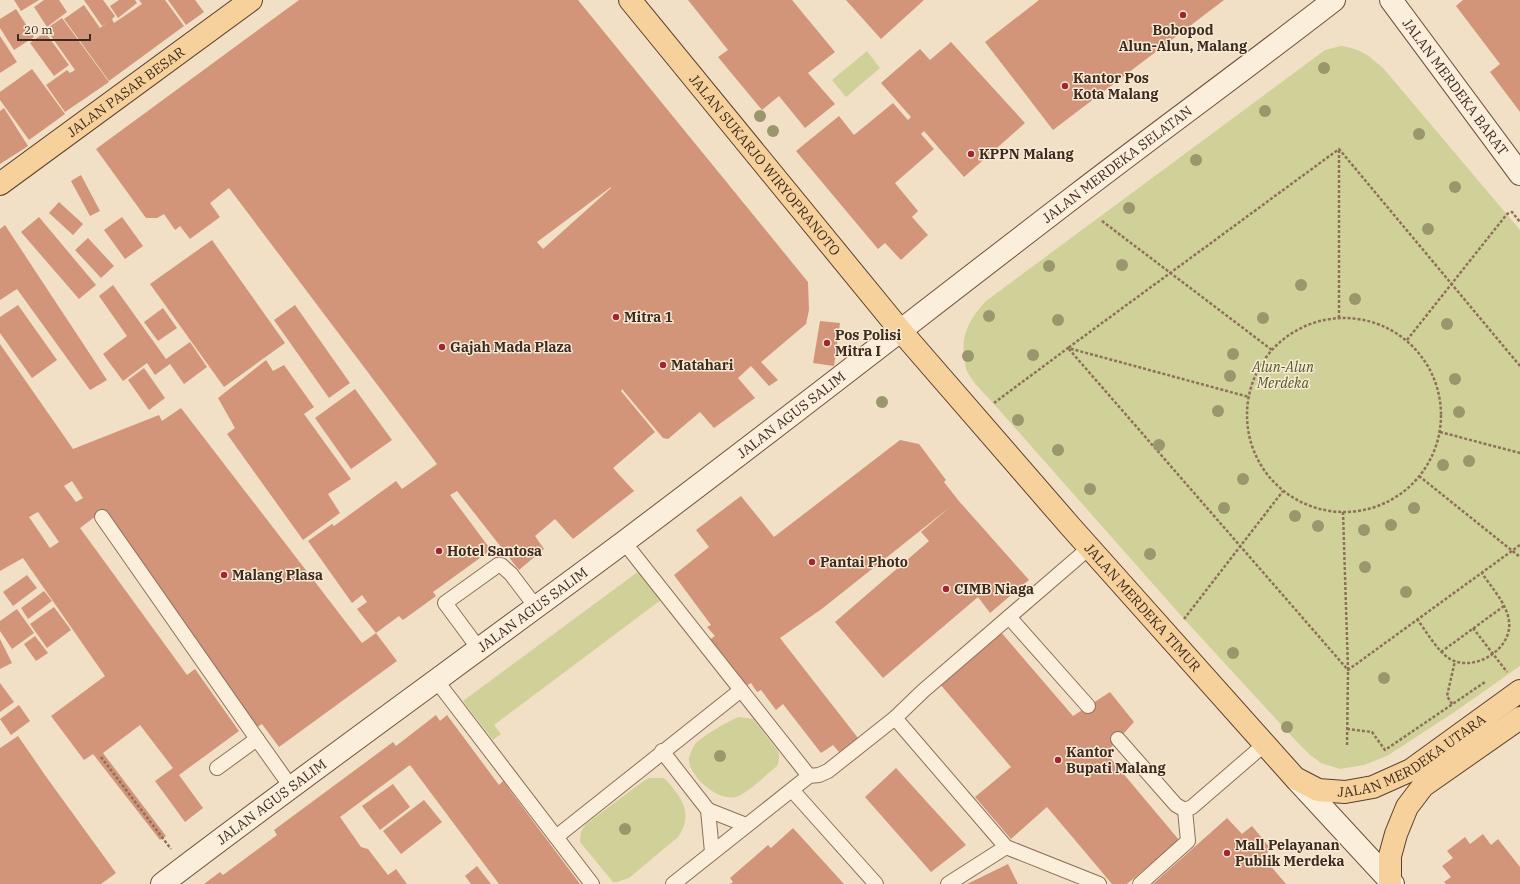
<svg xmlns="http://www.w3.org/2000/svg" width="1520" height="884" font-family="'IBM Plex Serif',serif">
  <rect width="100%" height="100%" fill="#f1e0c6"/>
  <g fill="#d0d198">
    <path d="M1341,46C1362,49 1368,55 1384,69L1520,230V666L1456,711L1387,756L1364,765L1340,769L1321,763L1309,754L1297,742L1184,619L993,403C984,393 971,381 966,369C965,365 965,360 964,356C961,333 971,317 986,301L1325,50Z"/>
    <polygon points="867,51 880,68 846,97 832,80"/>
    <polygon points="639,571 661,600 494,725 501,734 493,740 463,701"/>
    <path d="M739,717L753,719L778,751C780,756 779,761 777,766C767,774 747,794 736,797C718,802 687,775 689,758C690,754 692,748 695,744C700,738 731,719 739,717Z"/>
    <path d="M649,778H663L666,780C682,798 694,814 678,837L629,878L617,882H613L580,842C580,835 581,829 586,824L645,780Z"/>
  </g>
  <g fill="#d29579" fill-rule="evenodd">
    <polygon points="14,0 39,0 21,11"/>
    <polygon points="44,0 59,0 67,12 47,27 34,7"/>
    <polygon points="84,0 103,0 115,16 112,19 114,23 142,4 139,0 165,0 184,26 109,81 64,19 84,5 100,28 109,21 102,26"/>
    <polygon points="119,0 135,0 137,3 118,18 110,6"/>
    <polygon points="168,0 195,0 204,12 186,25"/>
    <path d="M299,0H578L808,282L809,310L806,324L761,362L778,380L769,386L751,366L738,378L755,398L714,428L700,412L668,439L663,438L622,389L621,391L655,432L613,468L634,491L573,539L555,519L535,536L544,549L519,570L457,491L450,495L491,550L433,592L436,596L403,620L399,616L376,633L357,609L367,602L362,595L352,603L308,541L332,524L334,526L396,481L402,489L437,464L229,188L210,203L220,217L190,239L180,226L175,230L164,214L157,218H146L96,149ZM611,187V188L543,249L537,242Z"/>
    <polygon points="688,0 792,0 835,52 808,73 835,104 805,128 779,96 762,110 718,57 728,50"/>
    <polygon points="846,0 924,0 881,39"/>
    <polygon points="1039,0 1224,0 1053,130 985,42"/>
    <polygon points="1463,0 1520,0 1520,112 1490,72 1500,64 1456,6"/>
    <polygon points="16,9 34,37 14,50 0,28 0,19"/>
    <polygon points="62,18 109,82 65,112 46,85 67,70 70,73 75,70 46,29"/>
    <polygon points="45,32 69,65 54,76 30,43"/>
    <polygon points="0,36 17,62 0,73"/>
    <polygon points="951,42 1025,123 964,177 924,131 921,134 934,149 895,183 918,211 912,217 928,235 901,260 885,243 878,249 796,151 839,116 854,135 893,103 908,120 911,117 881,83 920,49 930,60"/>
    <polygon points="32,69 65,114 29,140 0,100 0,92"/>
    <polygon points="4,108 28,146 0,164 0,111"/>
    <polygon points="81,175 100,211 90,216 71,181"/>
    <polygon points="59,202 83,224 73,235 49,213"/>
    <polygon points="39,217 96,285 79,299 21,232"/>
    <polygon points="122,217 143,246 125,259 104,230"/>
    <polygon points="5,225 107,380 90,390 17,289 0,300 0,229"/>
    <polygon points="88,238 114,266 101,278 75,250"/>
    <polygon points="212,240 285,343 224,387 150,284"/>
    <polygon points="113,285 166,359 190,342 207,367 184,384 170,364 155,375 147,363 123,381 103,354 127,336 99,296"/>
    <polygon points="18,305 57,360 32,378 0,333 0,317"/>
    <polygon points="295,305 350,383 329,398 274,320"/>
    <polygon points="163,308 177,328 158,341 144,322"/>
    <polygon points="820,321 840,323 834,366 813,363"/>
    <path d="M0,344L73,449L159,415L162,421L181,408L362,643L376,633L397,661L279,747L262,724L249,732L96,516L80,528L187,675L195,669L239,731L179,775L203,808L185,822L155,781L173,768L140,725L103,753L166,836L160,840L93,754L84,760L51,716L105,676L23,558L0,571ZM72,481L83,498L76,502L64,486ZM38,512L59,542L50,548L29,517Z"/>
    <polygon points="266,360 273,371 284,365 314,407 304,414 351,479 328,494 340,513 303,540 227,434 235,428 218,398"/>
    <polygon points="144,368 165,398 149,410 128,380"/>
    <polygon points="355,389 392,440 351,469 315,418"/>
    <polygon points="900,440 919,444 946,480 944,482 958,500 1029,580 990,613 978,597 883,678 835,622 929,541 921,532 950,507 823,608 780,638 858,738 839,752 833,745 821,753 783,704 776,710 761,690 757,692 751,683 744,687 709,640 715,636 707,627 711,625 674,575 709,547 696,530 741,496 774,537"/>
    <polygon points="27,575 37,588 13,606 3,592"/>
    <polygon points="44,591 52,601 28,619 21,608"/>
    <polygon points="54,607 71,630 47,648 30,624"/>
    <polygon points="17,609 34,633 12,649 0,631 0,621"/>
    <polygon points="1000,631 1073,716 1110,692 1134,722 1106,753 1179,840 1127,884 1112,884 1047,807 1011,839 975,797 1011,767 939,683"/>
    <polygon points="35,636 48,653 36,661 24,644"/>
    <polygon points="0,639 12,663 0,669"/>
    <polygon points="0,683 14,702 0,712"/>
    <polygon points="19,705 30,721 11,735 0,719"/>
    <polygon points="436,715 440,721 447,715 499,785 503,781 580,884 499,884 410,765 340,817 361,847 368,849 388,875 396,869 407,884 204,884 220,872 223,875 277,835 274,830 393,742 396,746"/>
    <polygon points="18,736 47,778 116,873 101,884 0,884 0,748"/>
    <polygon points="896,768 966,845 931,872 865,797"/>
    <polygon points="393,784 410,807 380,830 362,806"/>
    <polygon points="424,800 442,822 401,854 383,831"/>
    <polygon points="1227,818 1242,834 1252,826 1271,849 1263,857 1286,884 1153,884"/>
    <polygon points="793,828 844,884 730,884 733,882 730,878 768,845 771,848"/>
    <polygon points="1483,834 1491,845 1498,839 1520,867 1520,884 1446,884 1444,882 1451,877 1442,866 1453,858 1447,851 1465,837 1470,844"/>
    <polygon points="1008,864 1018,884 967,884"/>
    <polygon points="477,866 491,884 471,884 465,876"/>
  </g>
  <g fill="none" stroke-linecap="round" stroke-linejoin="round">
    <g stroke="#8e705a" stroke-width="16">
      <g id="service">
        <polyline points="102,517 257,739"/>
        <polyline points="624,542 809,776"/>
        <polyline points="1009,617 1088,706"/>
        <polyline points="479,649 445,603 498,565 501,565 511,574 536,607"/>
        <polyline points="436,680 592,884"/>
        <polyline points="895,718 1006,847 1099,884"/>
        <polyline points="1118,739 1176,805 1185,810 1192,807 1265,744"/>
        <polyline points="662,751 708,810 712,852"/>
        <polyline points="217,768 257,739 291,787"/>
        <polyline points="792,790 876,884"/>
        <polyline points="708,810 746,825"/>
        <polyline points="556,837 741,690"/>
        <polyline points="673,884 809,776 819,775 828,771 895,718 923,691 1089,548"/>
        <polyline points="948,884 1006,847"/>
        <polyline points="1140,884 1188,841 1185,810"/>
      </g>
    </g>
    <g stroke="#70513d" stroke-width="24">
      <g id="secondary">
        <path id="s1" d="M1391,0L1520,174"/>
        <polyline points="1296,779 1393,884"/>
        <path id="s2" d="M162,884C314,768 471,656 624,542C776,428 925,311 1075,196C1161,130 1249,66 1334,0"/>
      </g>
    </g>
    <g stroke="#5c3f2e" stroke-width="24">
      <g id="primary">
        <path id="s3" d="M630,0L900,330L1070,526L1295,778L1318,790L1345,792L1373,787L1411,770L1520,691"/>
        <path id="s4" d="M0,184L251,0"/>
        <polyline points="1390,881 1390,856 1396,834 1407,807 1423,786 1520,718"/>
      </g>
    </g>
    <g stroke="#8e705a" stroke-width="2.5" stroke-dasharray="3 2" stroke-linecap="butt">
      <polyline points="1102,221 1272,350"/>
      <polyline points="1339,318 1339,150"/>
      <circle cx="1344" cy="415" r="97"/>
      <polyline points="1407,340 1507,214 1512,212 1520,222"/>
      <polyline points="1520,366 1339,149 1068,348 1348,670 1520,545"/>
      <polyline points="994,403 1068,348 1249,397"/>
      <polyline points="1440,432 1520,453"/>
      <polyline points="1419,476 1520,557"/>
      <polyline points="1343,512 1348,670 1347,747"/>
      <polyline points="1184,619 1283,491"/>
      <path d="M1417,619C1426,631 1438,652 1450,659C1474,673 1513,649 1509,621C1507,604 1491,587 1482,573"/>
      <polyline points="1473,628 1507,672"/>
      <polyline points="1441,652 1504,606"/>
      <polyline points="1452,704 1447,696 1455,661"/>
      <polyline points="1347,729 1372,732 1385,750 1485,682"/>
      <polyline points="101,757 171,849"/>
    </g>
    <use href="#service" stroke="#fbeeda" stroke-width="14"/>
    <use href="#secondary" stroke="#fbeeda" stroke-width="22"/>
    <use href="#primary" stroke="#f6d19c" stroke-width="22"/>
  </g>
  <g fill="#9a976d">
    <circle cx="1324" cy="68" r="6"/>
    <circle cx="1265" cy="111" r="6"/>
    <circle cx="760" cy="116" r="6"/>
    <circle cx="773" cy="131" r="6"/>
    <circle cx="1419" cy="134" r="6"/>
    <circle cx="1196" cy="160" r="6"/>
    <circle cx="1455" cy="187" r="6"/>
    <circle cx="1129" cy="208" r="6"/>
    <circle cx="1428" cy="229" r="6"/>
    <circle cx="1122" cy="265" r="6"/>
    <circle cx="1049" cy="266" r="6"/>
    <circle cx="1301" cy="285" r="6"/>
    <circle cx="1355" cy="299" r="6"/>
    <circle cx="989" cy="316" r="6"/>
    <circle cx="1263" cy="318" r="6"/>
    <circle cx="1058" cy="320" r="6"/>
    <circle cx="1447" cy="324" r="6"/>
    <circle cx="1233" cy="354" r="6"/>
    <circle cx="1033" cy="355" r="6"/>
    <circle cx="968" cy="356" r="6"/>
    <circle cx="1230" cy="376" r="6"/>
    <circle cx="1455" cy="379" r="6"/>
    <circle cx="882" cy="402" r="6"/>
    <circle cx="1218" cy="411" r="6"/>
    <circle cx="1459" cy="412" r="6"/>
    <circle cx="1018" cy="420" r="6"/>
    <circle cx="1159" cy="445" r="6"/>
    <circle cx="1058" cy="450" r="6"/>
    <circle cx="1469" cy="461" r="6"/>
    <circle cx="1443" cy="465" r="6"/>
    <circle cx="1243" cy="479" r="6"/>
    <circle cx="1090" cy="489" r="6"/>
    <circle cx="1224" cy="508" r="6"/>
    <circle cx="1414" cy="508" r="6"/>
    <circle cx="1295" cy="516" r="6"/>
    <circle cx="1391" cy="525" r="6"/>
    <circle cx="1318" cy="526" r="6"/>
    <circle cx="1364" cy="530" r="6"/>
    <circle cx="1150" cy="554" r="6"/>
    <circle cx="1365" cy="567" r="6"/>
    <circle cx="1406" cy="592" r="6"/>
    <circle cx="1233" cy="653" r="6"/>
    <circle cx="1384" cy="678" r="6"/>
    <circle cx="1287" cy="727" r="6"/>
    <circle cx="720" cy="756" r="6"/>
    <circle cx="625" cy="829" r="6"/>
  </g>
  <g fill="#a22533" stroke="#f8ebd6" stroke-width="1.5">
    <circle cx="1183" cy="15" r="4"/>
    <circle cx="1065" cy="86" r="4"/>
    <circle cx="971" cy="154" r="4"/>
    <circle cx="616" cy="317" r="4"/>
    <circle cx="827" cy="343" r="4"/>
    <circle cx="442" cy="347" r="4"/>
    <circle cx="663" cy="365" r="4"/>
    <circle cx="439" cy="551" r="4"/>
    <circle cx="812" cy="562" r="4"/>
    <circle cx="224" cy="575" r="4"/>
    <circle cx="946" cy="589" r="4"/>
    <circle cx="1058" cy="760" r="4"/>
    <circle cx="1227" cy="853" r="4"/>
  </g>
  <g text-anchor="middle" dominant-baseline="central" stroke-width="3" stroke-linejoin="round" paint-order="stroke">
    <g font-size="14" font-weight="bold" fill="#3e2a1e" stroke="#f8ebd6" text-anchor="start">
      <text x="1183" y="30" text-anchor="middle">Bobopod<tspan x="1183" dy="16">Alun-Alun, Malang</tspan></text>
      <text x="1073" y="78">Kantor Pos<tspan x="1073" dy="16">Kota Malang</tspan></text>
      <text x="979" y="154">KPPN Malang</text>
      <text x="624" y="317">Mitra 1</text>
      <text x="835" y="335">Pos Polisi<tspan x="835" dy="16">Mitra I</tspan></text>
      <text x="450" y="347">Gajah Mada Plaza</text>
      <text x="671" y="365">Matahari</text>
      <text x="447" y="551">Hotel Santosa</text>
      <text x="820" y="562">Pantai Photo</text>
      <text x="232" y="575">Malang Plasa</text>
      <text x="954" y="589">CIMB Niaga</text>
      <text x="1066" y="752">Kantor<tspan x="1066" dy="16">Bupati Malang</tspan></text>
      <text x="1235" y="845">Mall Pelayanan<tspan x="1235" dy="16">Publik Merdeka</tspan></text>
    </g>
    <g font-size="14" fill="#3e2a1e" stroke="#f8ebd6">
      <text stroke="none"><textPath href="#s1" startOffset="108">JALAN MERDEKA BARAT</textPath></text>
      <text stroke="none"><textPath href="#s4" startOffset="156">JALAN PASAR BESAR</textPath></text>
      <text stroke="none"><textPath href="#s3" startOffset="213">JALAN SUKARJO WIRYOPRANOTO</textPath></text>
      <text stroke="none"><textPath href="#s2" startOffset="1196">JALAN MERDEKA SELATAN</textPath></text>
      <text stroke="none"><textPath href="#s2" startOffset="785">JALAN AGUS SALIM</textPath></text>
      <text stroke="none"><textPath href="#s3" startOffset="795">JALAN MERDEKA TIMUR</textPath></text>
      <text stroke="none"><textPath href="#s2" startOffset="461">JALAN AGUS SALIM</textPath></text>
      <text stroke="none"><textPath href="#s3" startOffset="1153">JALAN MERDEKA UTARA</textPath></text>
      <text stroke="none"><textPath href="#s2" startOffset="137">JALAN AGUS SALIM</textPath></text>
    </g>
    <g font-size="14" font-style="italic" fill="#535b24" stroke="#f8ebd6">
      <text x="1283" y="367">Alun-Alun<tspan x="1283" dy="16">Merdeka</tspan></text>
    </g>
  </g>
  <path d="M18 34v6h72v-6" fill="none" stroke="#3e2a1e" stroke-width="2"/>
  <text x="24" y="34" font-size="12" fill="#3e2a1e" stroke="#f8ebd6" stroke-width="3" paint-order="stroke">20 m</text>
</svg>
